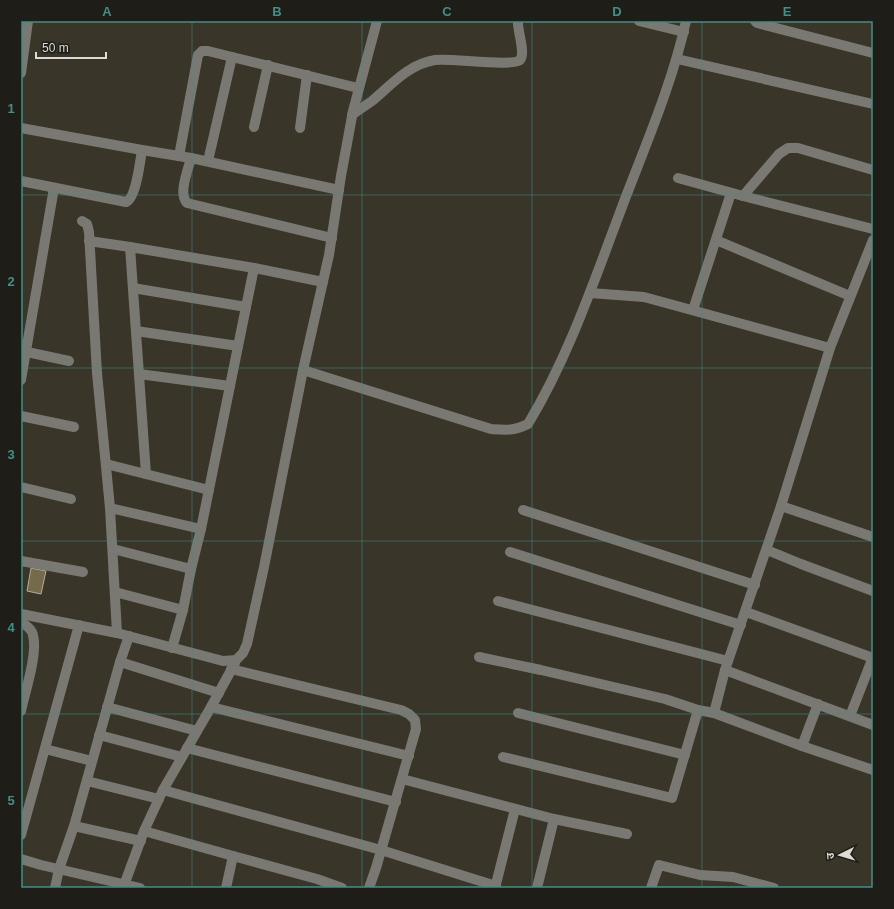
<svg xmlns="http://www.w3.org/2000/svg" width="894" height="909" font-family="Arial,'Noto Sans Devanagari',sans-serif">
  <rect width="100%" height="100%" fill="#393529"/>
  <polygon fill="#756b4b" stroke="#b2ad9f" points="31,568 46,571 41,594 27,591"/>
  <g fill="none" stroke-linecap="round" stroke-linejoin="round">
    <g stroke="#7a7872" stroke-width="10">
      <polyline points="639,21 684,32"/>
      <polyline points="755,21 757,23 873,53"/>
      <polyline points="677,59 873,104"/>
      <polyline points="21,73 28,21"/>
      <path d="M352,115C358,110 365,106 372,101C391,85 409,64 435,60C451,58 512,67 520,60C526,53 517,30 518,21"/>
      <polyline points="254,127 268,65"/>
      <polyline points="21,128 142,150 191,158 339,190"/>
      <polyline points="300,128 307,75"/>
      <polyline points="179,156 198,55 202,51 208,51 232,57 358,88"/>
      <path d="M191,158C188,170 178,194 187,203L332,238"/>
      <polyline points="208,161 232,57"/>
      <polyline points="678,178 743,196 873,229"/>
      <path d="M21,181L126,202C136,198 140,162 142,150"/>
      <polyline points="743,196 779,154 788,148 798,148 873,170"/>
      <polyline points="82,221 87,224 89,232 97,373 110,508 117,633"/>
      <polyline points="716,240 850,296"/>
      <polyline points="873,240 830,348 781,506 725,670 873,725"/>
      <polyline points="89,241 130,247 254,268"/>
      <polyline points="130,247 146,474"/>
      <polyline points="133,288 246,307 254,268 323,282"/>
      <polyline points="590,293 644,297 830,348"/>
      <polyline points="693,310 731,193"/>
      <polyline points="136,331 238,346"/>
      <polyline points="27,352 69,361"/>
      <path d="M303,370L491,429C506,430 514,431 528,424C569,356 594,281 622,207C645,146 672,85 686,21"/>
      <polyline points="139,374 230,386"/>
      <polyline points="21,380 54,188"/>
      <polyline points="21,416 74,427"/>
      <polyline points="106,464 209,490"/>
      <polyline points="21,487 71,499"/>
      <polyline points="781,506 873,537"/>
      <polyline points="110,508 201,529"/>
      <polyline points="523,510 755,585"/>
      <polyline points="113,549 191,569"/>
      <polyline points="767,550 801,564 873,591"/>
      <polyline points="510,552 741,625"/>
      <polyline points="21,561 83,572"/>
      <polyline points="115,592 183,610"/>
      <polyline points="498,601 728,661"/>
      <polyline points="746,612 873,658"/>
      <polyline points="21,614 117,633 223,661 236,660 243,653 247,644 264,567 303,370 329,255 341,176 353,111 377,21"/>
      <path d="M21,622C26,625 32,630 33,635C38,654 25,692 21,711"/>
      <polyline points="172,648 183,610 191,569 201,529 246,307"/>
      <polyline points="479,657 541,670 665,699 698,710 714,713 802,746 873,770"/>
      <polyline points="120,662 219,693"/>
      <polyline points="231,669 401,710 409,714 415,720 416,729 376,868 369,888"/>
      <polyline points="107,707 197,731"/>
      <polyline points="211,707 409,756"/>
      <polyline points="518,713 685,755"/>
      <polyline points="714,713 725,670"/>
      <polyline points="850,716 873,657"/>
      <polyline points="99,735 182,757"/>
      <polyline points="802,746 818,704"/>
      <polyline points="187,748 396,802"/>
      <polyline points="45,749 92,761"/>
      <polyline points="503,757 672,798 698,710"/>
      <polyline points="402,779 554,819 627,834"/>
      <polyline points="87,781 159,799"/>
      <polyline points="163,790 381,850 496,886"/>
      <polyline points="74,826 141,841"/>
      <polyline points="144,831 233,856"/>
      <polyline points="21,835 79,625"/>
      <polyline points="21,859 41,865 140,888"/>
      <polyline points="55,888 59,869 74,826 120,662 129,636"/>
      <polyline points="123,888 144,831 163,790 211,707 235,663"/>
      <polyline points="226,888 233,856 317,879 342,888"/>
      <polyline points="495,888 515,809"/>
      <polyline points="537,888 554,819"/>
      <polyline points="651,888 659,865 700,875 733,877 774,888"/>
    </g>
  </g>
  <path fill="none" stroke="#428f87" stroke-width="1" stroke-opacity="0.55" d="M192,21V888M362,21V888M532,21V888M702,21V888M21,195H873M21,368H873M21,541H873M21,714H873"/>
  <rect width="894" height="909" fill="none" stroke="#1e1d17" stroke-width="44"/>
  <g transform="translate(840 855) rotate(265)" stroke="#1e1d17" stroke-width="3" paint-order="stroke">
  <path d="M0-3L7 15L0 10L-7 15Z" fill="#dddbd3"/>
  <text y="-6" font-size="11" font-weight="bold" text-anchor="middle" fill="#dddbd3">उ</text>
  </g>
  <path d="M36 52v6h70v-6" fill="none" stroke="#dddbd3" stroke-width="2"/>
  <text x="42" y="52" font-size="12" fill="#dddbd3" stroke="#1e1d17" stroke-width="3" paint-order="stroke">50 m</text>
  <rect x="22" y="22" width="850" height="865" fill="none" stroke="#428f87" stroke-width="1.5"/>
  <g font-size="13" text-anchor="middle" font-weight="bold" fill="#428f87">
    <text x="107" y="16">A</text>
    <text x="277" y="16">B</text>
    <text x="447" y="16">C</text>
    <text x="617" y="16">D</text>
    <text x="787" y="16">E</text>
    <text x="11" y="113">1</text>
    <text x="11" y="286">2</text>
    <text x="11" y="459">3</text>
    <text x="11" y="632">4</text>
    <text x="11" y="805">5</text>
  </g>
</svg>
